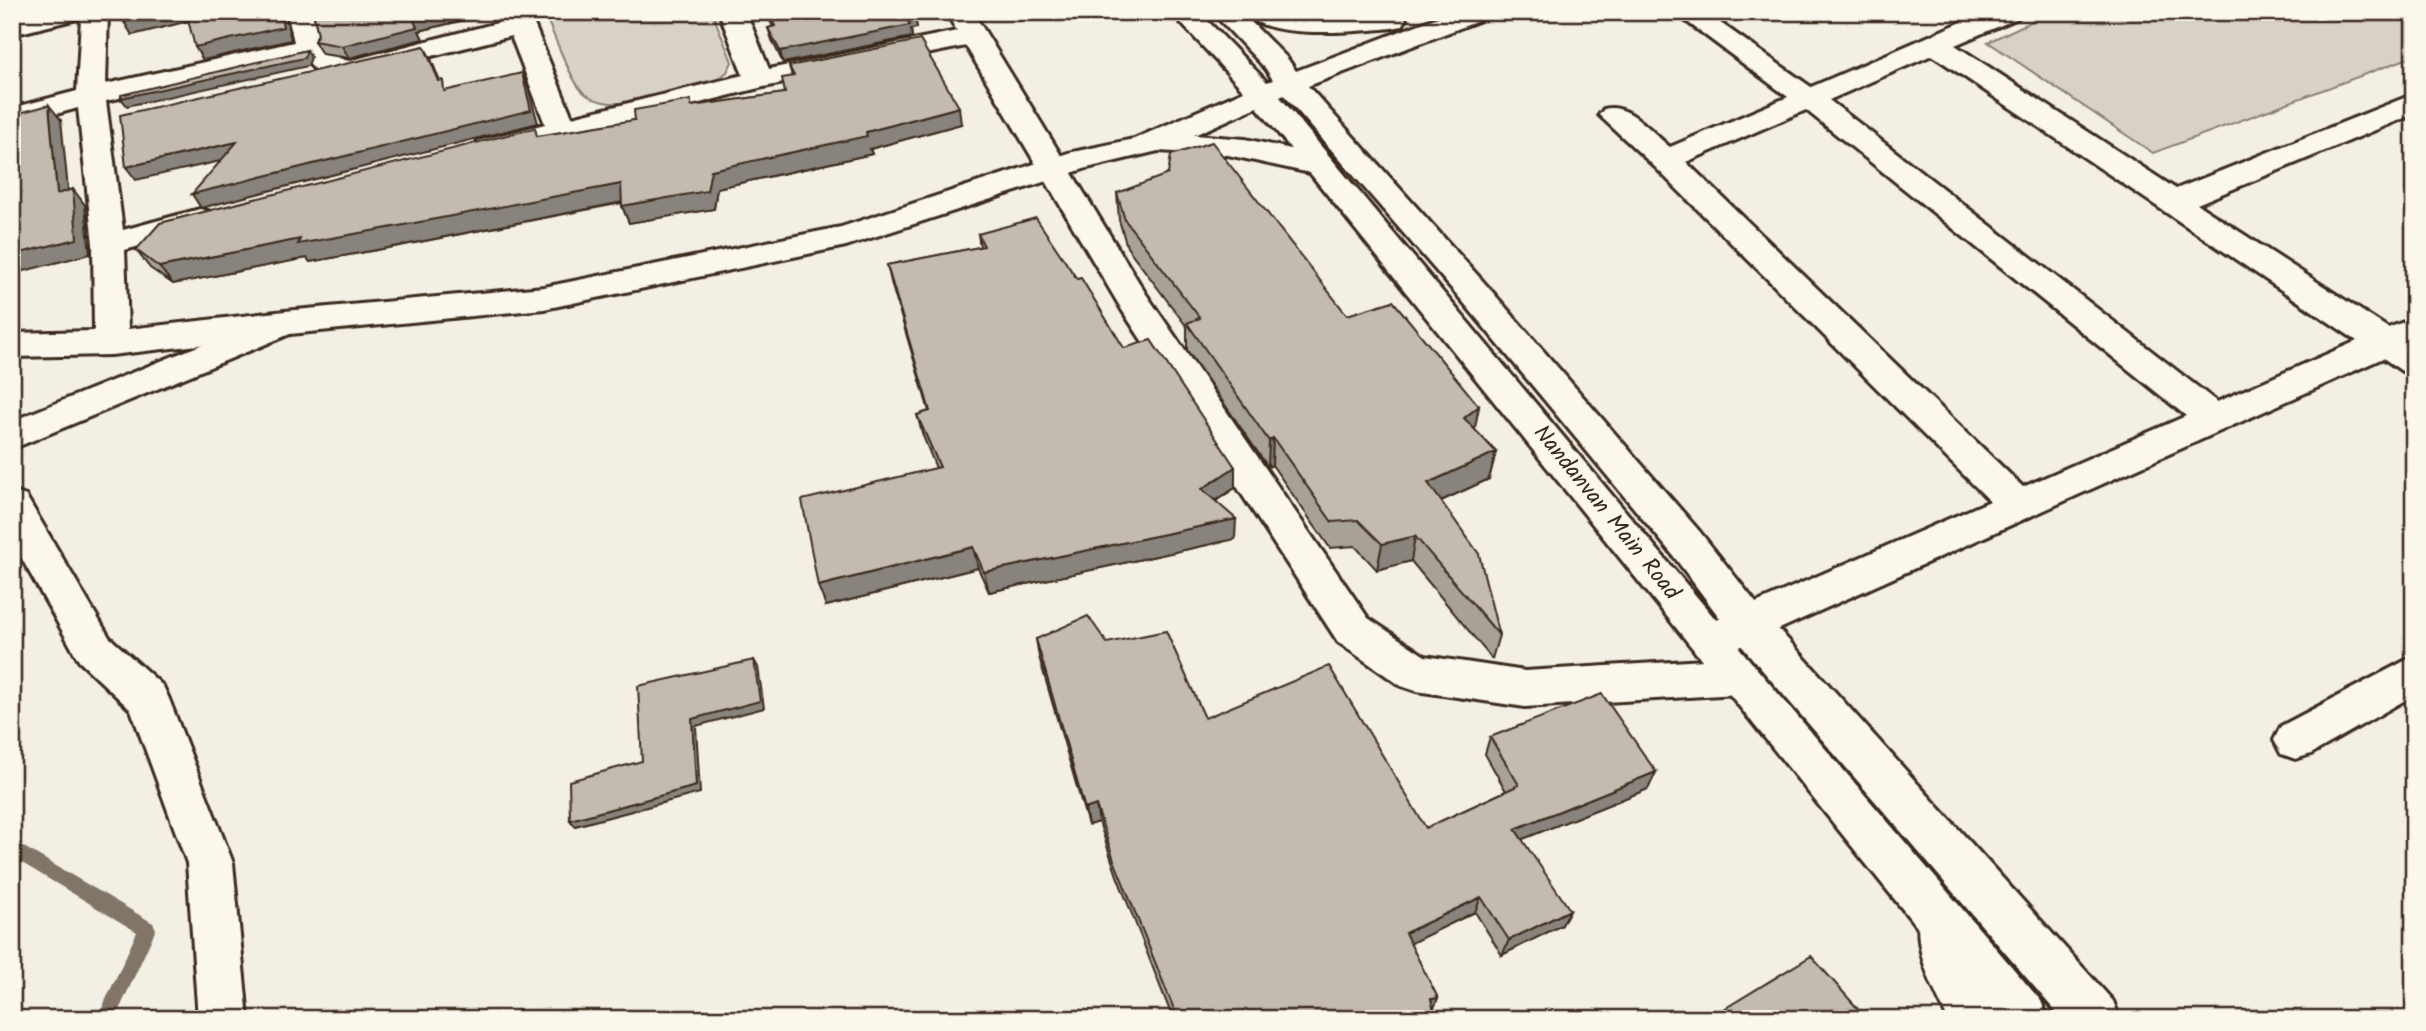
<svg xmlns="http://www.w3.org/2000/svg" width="2426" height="1031" font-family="Kalam,sans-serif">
  <rect width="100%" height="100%" fill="#f3efe4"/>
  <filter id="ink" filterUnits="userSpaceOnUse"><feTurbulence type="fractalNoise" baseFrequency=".0143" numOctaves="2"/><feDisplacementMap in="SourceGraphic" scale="14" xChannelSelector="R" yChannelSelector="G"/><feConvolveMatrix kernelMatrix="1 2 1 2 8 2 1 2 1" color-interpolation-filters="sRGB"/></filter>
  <g filter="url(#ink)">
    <g fill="#d8d1c6" stroke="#8a7e72" stroke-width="2">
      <path d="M544,12H712L732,62L727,72L717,80C683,91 611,120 582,91C570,79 552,30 544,12Z"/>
      <polygon points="2051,12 2414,12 2414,56 2153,153 1988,42"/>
    </g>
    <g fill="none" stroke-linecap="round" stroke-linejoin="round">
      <polygon fill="#817468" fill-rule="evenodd" points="12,840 153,923 156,929 115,1019 97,1019 137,932 12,857"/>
      <g stroke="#3b2a1e" stroke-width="6">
        <g id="street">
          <path d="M39,12H108L106,84L294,42L287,12H314C320,36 322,55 349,61L505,21L502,12H529L572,117L743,75L719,12H746L769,69L957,31L946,12H973L1146,294L1368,618L1425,656L1525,671L1737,658L1752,663L1758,676L1752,689L1737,694L1525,707L1416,691L1401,686L1338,642L1122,310L966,46L759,88L489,156L478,153L474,147L478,141L545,124L511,36L349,77L315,70L303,57L106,101L123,230L200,209L211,212L216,219L211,226L125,250L128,329L285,311L297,315L302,323L297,331L285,335L111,355L12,357V333L94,331L93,244L78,108L12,126V108L77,91L81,18L12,35V19Z"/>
          <path d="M1674,12H1705L1811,87L1985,12H2021L2018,18L1955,45L2176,189L2414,94V114L2197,204L2388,328L2414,318V374L2402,371L2383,358L1726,653L1711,658L1696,653L1690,641L1696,629L1990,501L1655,167L1599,115L1604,109C1629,102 1651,132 1670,147L1788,97ZM1932,55L2357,341L2217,402L1829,100ZM1806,110L2186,416L2023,487L1686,162Z"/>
          <polygon points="12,491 26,496 109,637 163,686 169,699 233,863 248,1019 198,1019 187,863 131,710 79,661 12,541"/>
          <polygon points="2414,656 2414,695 2311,754 2296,759 2281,754 2274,740 2281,726"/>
          <path d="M1940,898L1957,905L1975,968L2000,1019H1948C1932,986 1908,940 1923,905Z"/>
        </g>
      </g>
      <g stroke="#3b2a1e" stroke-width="6">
        <g id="secondary">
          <path d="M1171,12H1199L1267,82L1273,80L1266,69L1212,12H1241L1287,58L1296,71L1451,12H1489L1486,18L1308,86L1488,287L1700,532L1764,613L2113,1001L2120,1019H2062L1734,637L1672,554L1464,303L1284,95L1280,97L1752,663L2041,1001L2048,1019H1991L1310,173L1228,155L1158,151L1087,168L846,246L544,309L290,334L12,449V421L285,311L544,287L841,227L1068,153L1134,139L1244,91ZM1257,107L1291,149L1245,139L1194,135Z"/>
          <path d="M1245,12L1324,16L1393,12L1402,14L1406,20L1402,26L1392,28C1361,31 1264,41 1245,12Z"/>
        </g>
      </g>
      <use href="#street" fill="#fbf7ec" fill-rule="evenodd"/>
      <use href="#secondary" fill="#fbf7ec" fill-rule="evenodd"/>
    </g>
    <g fill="#a8a197" stroke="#3b2a1e" stroke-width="2">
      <polygon points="313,12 497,12 419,31 423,39 349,58 322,54 314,41 318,34"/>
      <polygon points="766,12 913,12 917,28 911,29 912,37 783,63 772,40 768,28 773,27"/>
      <polygon points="789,66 961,124 870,149 872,154 717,188 714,209 629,223 622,206 622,203 399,246 310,262 307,258 173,284 150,268 136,250 539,136 635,120 693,106 785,93 792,76"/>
      <polygon points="1117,193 1347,315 1479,406 1474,429 1496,452 1489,479 1441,501 1499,635 1492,659 1411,561 1377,570 1355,546 1330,548 1272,465 1268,467 1187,350 1187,327 1127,247 1119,220"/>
      <polygon points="978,234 1124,348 1235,488 1216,501 1235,539 989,592 978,568 826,606 936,468 923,436 917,415 929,411 892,286 887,265 980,247"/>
      <polygon points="1036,639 1107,643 1205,718 1426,828 1506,791 1485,754 1490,737 1656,772 1648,789 1522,839 1562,925 1502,955 1475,912 1410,943 1436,1019 1173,1019 1117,876 1099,822 1088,825 1039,657"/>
    </g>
    <g fill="#88837b" stroke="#3b2a1e" stroke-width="2">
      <polygon points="12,12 26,12 12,15"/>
      <polygon points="164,12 188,12 193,20 132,35 124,22"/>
      <polygon points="280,12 285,12 291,40 203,60 195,47"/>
      <polygon points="440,12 497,12 419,31 423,39 349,58 342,46 413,19"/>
      <polygon points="1011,12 1037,12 1012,19"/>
      <polygon points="915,15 917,28 911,29 912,37 783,63 780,51"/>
      <polygon points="424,46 431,59 445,94 439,81"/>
      <polygon points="307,50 311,57 308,66 127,106 121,98"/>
      <polygon points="522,73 528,87 538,123 201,208 192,194"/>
      <polygon points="49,105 61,120 70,209 57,194"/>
      <polygon points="959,107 961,124 870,149 872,154 717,188 714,209 629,223 622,206 711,170 866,132"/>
      <polygon points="237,142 247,155 136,180 126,167"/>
      <polygon points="621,184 628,201 399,246 310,262 307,258 173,284 159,267 300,239"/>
      <polygon points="73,189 85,205 90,254 12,274 12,255"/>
      <polygon points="1479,406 1474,433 1464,418"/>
      <polygon points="1273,438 1272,465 1268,467 1269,441"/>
      <polygon points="1496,452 1489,479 1423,509 1428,483"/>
      <polygon points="1235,467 1235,488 1202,509 1202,489"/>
      <polygon points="1236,519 1235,539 989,592 984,572"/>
      <polygon points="1415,536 1411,561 1377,570 1382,544"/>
      <polygon points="973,547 978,568 826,606 818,586"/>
      <polygon points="754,660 758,667 764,708 696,726 700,793 575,826 570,820 696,786 692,719"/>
      <polygon points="1656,772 1648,789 1508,845 1515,829"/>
      <polygon points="1096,805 1099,822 1088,825 1085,809"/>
      <polygon points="1481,897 1475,912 1401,948 1405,933"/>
      <polygon points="1570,910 1562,925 1502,955 1509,940"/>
      <polygon points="1438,998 1433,1011 1431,999"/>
    </g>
    <g fill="#c3bbb0" stroke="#3b2a1e" stroke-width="2">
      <polygon points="123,12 164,12 124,22"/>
      <polygon points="186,12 280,12 283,27 195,47"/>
      <polygon points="313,12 440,12 413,19 417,27 342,46 314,41 318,34"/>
      <polygon points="769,12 913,12 915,15 906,17 910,25 780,51 768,28 775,26"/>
      <polygon points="920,40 959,107 866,132 867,136 711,170 707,191 622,206 621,184 388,228 298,244 300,239 159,267 136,250 160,223 535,128 537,136 635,120 634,110 691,100 691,106 785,93 782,78 794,76 789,66"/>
      <polygon points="424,46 439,81 443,80 444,91 522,73 531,110 192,194 237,142 126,167 120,115"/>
      <polygon points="307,50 304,58 121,98 121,95"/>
      <polygon points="49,105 57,194 73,189 77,239 12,255 12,115"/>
      <polygon points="1212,142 1347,315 1393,301 1479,406 1464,418 1496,452 1428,483 1479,554 1499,635 1415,536 1382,544 1358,520 1332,522 1273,438 1269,441 1187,323 1200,318 1125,220 1117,193 1168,174 1171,155"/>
      <polygon points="1036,218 1077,279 1081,278 1124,348 1151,340 1235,467 1202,489 1236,519 984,572 973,547 818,586 802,500 940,467 917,415 930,411 887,265 984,246 978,234"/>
      <polygon points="1088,616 1107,643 1166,631 1205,718 1329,666 1426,828 1519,785 1490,737 1602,694 1656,772 1515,829 1570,910 1509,940 1481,897 1405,933 1438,998 1431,999 1436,1019 1178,1019 1114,860 1096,805 1085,809 1036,639"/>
      <polygon points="754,660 760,701 692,719 696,786 570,820 569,781 642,761 638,686"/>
      <polygon points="1811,956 1867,1019 1720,1019 1716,1014"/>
    </g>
  </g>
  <g text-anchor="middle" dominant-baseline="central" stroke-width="5" stroke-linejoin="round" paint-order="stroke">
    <g font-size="23" fill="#3b2a1e" stroke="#fbf7ec">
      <text transform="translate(1606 513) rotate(51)">Nandanvan Main Road</text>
    </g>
  </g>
  <rect width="2426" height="1031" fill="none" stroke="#fbf7ec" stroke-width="42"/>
  <rect x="21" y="21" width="2384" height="989" fill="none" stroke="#3b2a1e" stroke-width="2.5" filter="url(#ink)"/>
</svg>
